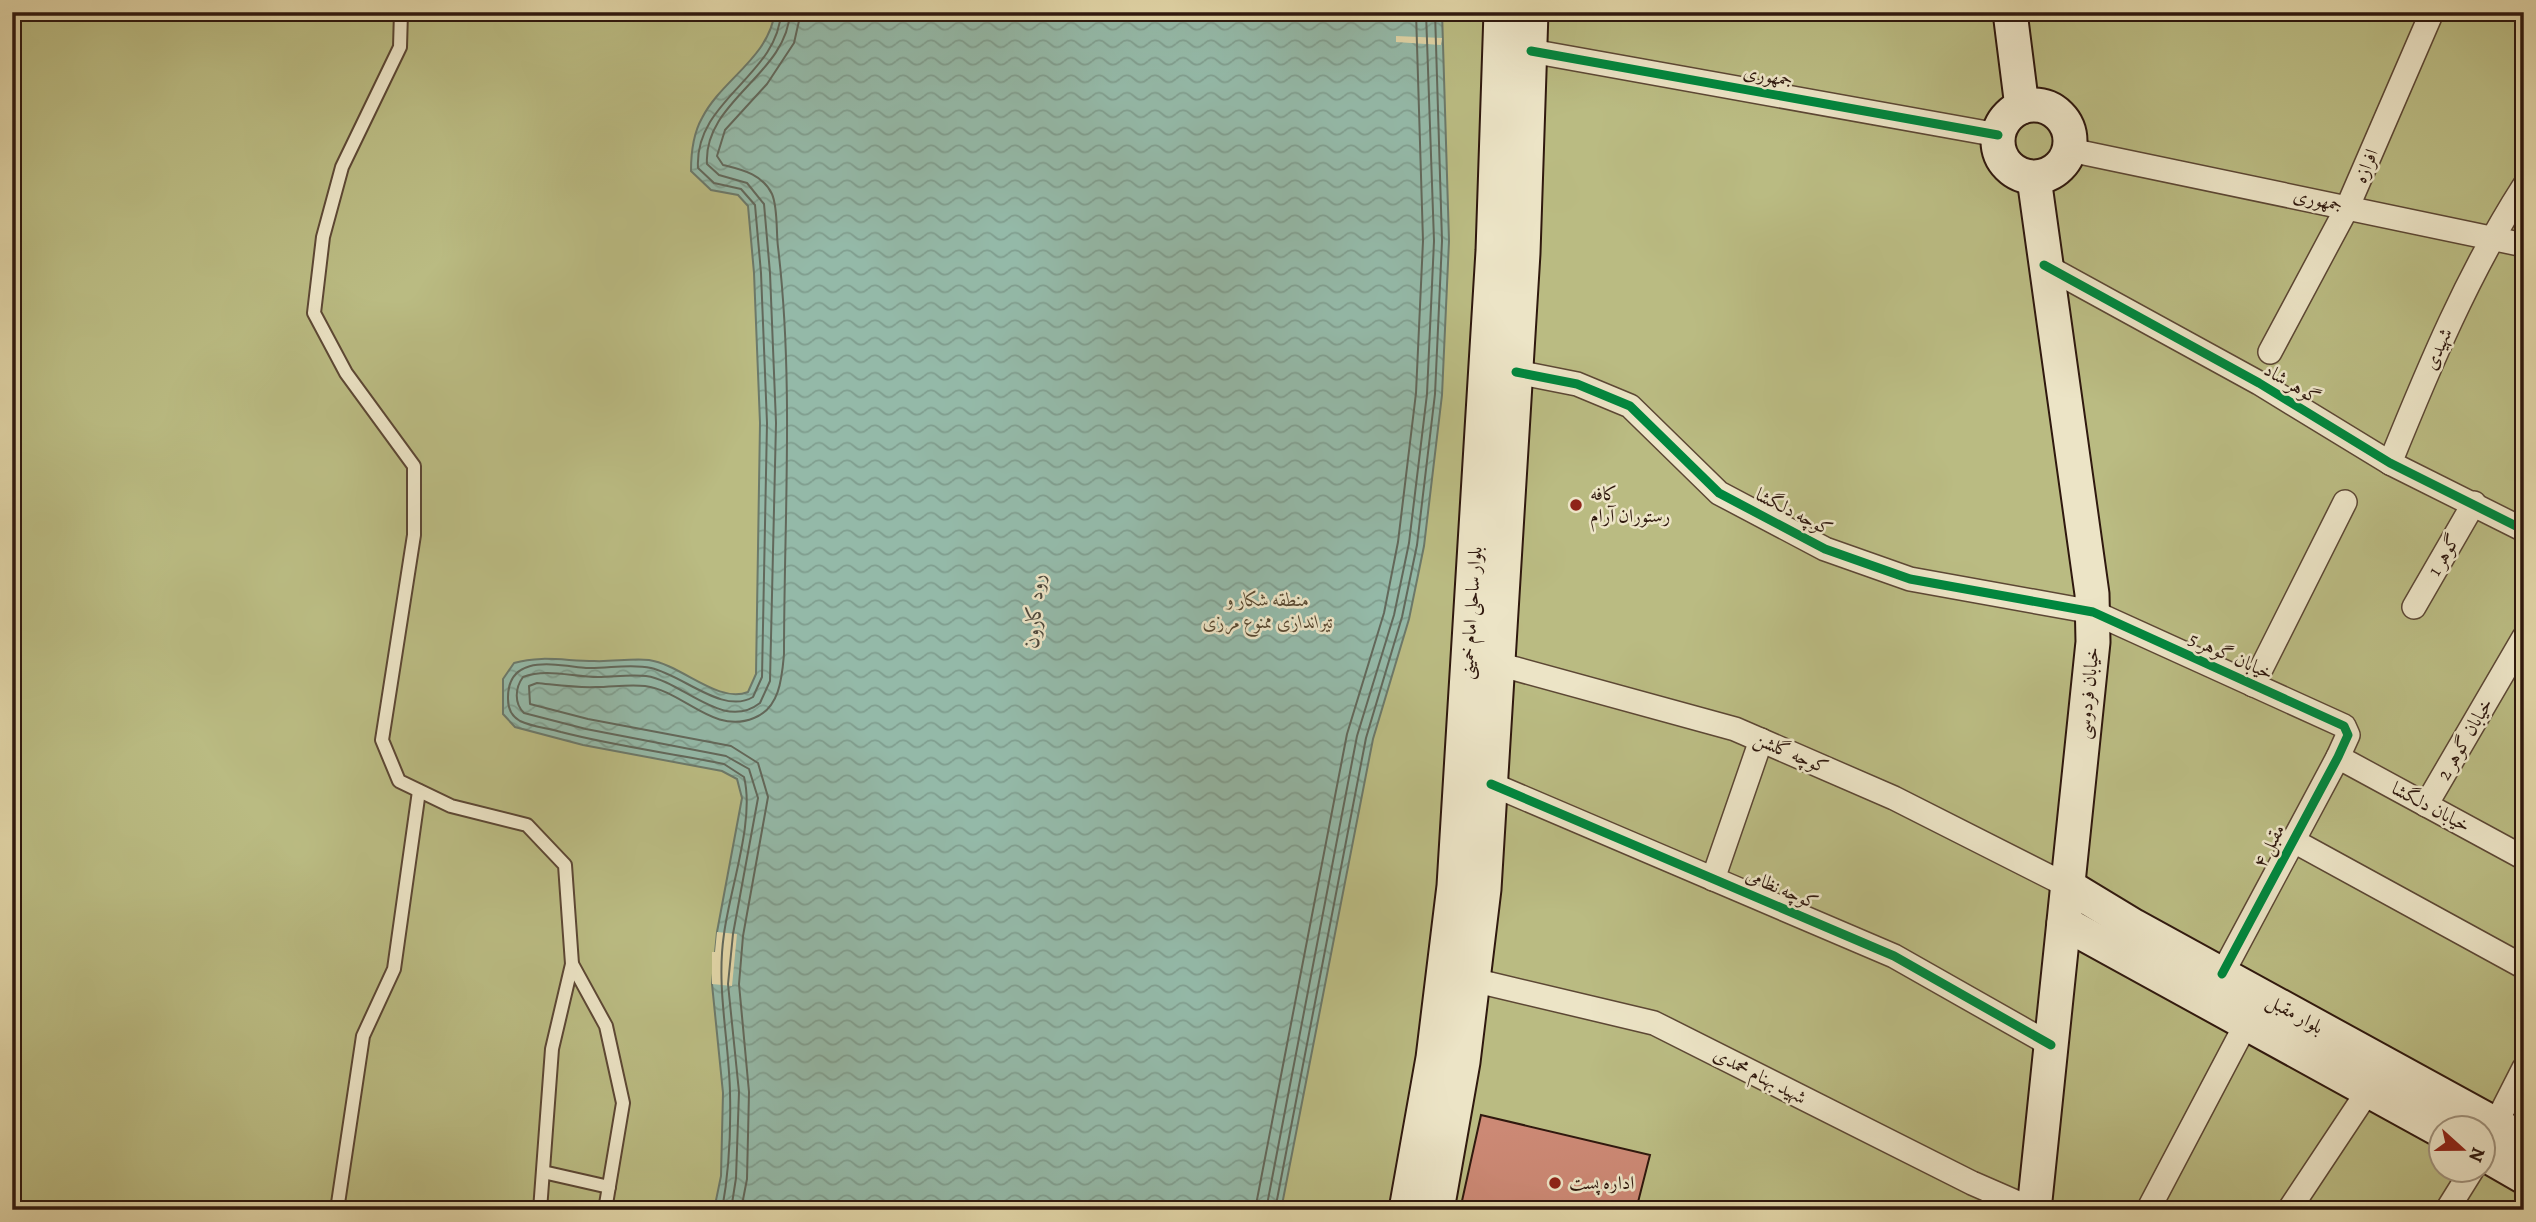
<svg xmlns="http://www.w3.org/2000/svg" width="2536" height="1222" font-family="Alegreya,Amiri,serif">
  <defs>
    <pattern id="water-waves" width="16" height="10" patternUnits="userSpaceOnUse" patternTransform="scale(1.75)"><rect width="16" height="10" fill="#94b9a8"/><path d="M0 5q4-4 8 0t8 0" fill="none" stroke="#809e8f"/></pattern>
  </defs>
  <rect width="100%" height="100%" fill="#e1d5a7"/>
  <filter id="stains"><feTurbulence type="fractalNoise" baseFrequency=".00286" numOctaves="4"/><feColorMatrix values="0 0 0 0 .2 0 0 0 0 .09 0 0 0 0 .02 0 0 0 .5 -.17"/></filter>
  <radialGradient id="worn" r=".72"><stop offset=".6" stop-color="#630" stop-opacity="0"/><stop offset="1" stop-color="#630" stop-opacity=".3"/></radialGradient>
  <path fill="#babb82" stroke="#746a48" stroke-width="2" fill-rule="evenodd" d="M12,12H2524V1210H12ZM2442,1128H2484V1170H2442Z"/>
  <path fill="url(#water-waves)" stroke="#6c796a" stroke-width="2" d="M775,12H1442L1449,241L1442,395L1424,546L1409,619L1373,739L1281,1210H714L721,1176L723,1093L712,984L717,932L742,798L737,779L722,771L583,745L515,727L503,714V679L514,663C541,655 566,661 594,661C612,662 631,658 649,660C682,665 718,704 748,692L756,674L760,423L754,273L748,206L738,195L711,190L691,171C691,153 693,134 702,118C722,79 768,59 775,12Z"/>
  <g fill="#e1d5a7">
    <polygon points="1396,36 1442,38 1441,45 1396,42"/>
    <polygon points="717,932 737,934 732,986 712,984 712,952 715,952"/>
  </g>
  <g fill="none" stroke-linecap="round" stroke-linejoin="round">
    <g stroke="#62685b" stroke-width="2">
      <path d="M722,1210C729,1172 731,1132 730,1093C729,1039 716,988 724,934C730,888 755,820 744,777L724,764C670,753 615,746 561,732C548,728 532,727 520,721C511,716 508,708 508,699C507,653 555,665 586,668C607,669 630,663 651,668C683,675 723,715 753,697L762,677L767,423L761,273L755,205L741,189L714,183L698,168C694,100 778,76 781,12"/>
      <path d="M731,1210L736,1178L739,1092L728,984L733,934L758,798L749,769L726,756L586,729L524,713C514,703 515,688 523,677C546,668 573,677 598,677C613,677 630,674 646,676C683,681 723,732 760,703L770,681L776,423L770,273L764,204L747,183L719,175L707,164C703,101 787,75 790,12"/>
      <path d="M741,1210L747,1179L749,1092L739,984L743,936L768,797L758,763L731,746L588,719L530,704L529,686L537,683C557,685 577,688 596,687C612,687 629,684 645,686C684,691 713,735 754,718C780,708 782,677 784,654C784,519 794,381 778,247C776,231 778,208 772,194C762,174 743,170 723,165L717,156L725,130L767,84L794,43L801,12"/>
      <polyline points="1255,1210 1347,734 1384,613 1398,542 1416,393 1423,241 1416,12"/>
      <polyline points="1266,1210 1357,736 1394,615 1409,543 1427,394 1434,241 1426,12"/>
      <polyline points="1275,1210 1366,738 1402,617 1417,545 1435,394 1442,241 1435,12"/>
    </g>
  </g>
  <polygon fill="#cc8975" stroke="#2f180e" stroke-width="2" points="1481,1115 1650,1155 1636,1210 1460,1210"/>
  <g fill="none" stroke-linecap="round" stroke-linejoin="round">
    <g stroke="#5c4734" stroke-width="16">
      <g id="lane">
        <polyline points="401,12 400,47 342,167 323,237 314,313 346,373 414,466 414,535 382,740 399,781 451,806 527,825 565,865 572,964 606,1026 623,1103 605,1210"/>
        <polyline points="543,1172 609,1187"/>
        <polyline points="337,1210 363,1036 394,969 419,791"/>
        <polyline points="540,1210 552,1049 572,964"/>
      </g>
    </g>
    <g stroke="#5c4734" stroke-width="26">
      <g id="street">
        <polyline points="1531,51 1998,135"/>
        <polyline points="2070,150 2524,245"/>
        <polyline points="2044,265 2259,383 2390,463 2524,530"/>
        <polyline points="2270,352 2348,206 2432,12"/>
        <polyline points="1516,372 1577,384 1630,406 1719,493 1825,549 1910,579 2093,612 2344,726 2348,735 2338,757 2222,974"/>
        <path d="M2390,463C2429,367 2468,273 2524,186"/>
        <polyline points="2414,607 2474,503"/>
        <polyline points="1498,664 1735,729 1894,798 2068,886"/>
        <polyline points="2253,685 2345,502"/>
        <polyline points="2338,757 2524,858"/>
        <polyline points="1491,784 1894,956 2051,1045"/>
        <polyline points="2426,805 2524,637"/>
        <polyline points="2292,840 2524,967"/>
        <polyline points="1713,879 1761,740"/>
        <polyline points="1473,980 1654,1023 1972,1183 2034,1210"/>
        <polyline points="2495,1125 2524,1068"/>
        <polyline points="2148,1210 2246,1024"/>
        <polyline points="2289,1210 2368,1091"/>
        <polyline points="2447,1210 2472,1170"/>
      </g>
    </g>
    <g stroke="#2f180e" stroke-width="37">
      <g id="secondary">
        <polyline points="2010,12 2022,107"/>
        <circle cx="2034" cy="141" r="36"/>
        <polyline points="2034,178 2092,594 2093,642 2034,1210"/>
        <polyline points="2068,886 2134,926 2524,1140"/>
        <polyline points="2064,923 2442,1131"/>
        <polyline points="2484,1154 2524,1177"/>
        <polyline points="1406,1210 1433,1058 1454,886 1493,251 1501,12"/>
        <polyline points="1437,1210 1463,1062 1484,889 1523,253 1531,12"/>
      </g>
    </g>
    <use href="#lane" stroke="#ece4c6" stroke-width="12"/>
    <use href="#street" stroke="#ece4c6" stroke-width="23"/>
    <use href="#secondary" stroke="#ece4c6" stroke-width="33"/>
    <g stroke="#ece4c6" stroke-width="13">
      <g id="cycleway">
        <polyline points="1531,51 1998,135"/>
        <polyline points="2044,265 2259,383 2390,463 2524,530"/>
        <polyline points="1516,372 1577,384 1630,406 1719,493 1825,549 1910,579 2093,612 2344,726 2348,735 2338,757 2222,974"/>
        <polyline points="1491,784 1894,956 2051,1045"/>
      </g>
    </g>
    <use href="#cycleway" stroke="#00873e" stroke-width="9"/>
  </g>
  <g fill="#8f2418" stroke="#ece4c6" stroke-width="2.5">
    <circle cx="1576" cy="505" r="7"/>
    <circle cx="1555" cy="1183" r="7"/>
  </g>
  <g text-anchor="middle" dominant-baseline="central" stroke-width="5" stroke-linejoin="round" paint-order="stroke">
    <g font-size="19" fill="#2f180e" stroke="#ece4c6">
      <text transform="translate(1768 76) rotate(10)">جمهوری</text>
      <text transform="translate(2366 166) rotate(-67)">افرازه</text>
      <text transform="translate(2318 200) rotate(12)">جمهوری</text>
      <text transform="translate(2438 349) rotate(-66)">شهیدی</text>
      <text transform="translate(2292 384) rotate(31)">گوهر شاد</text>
      <text transform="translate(1794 512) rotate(27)">کوچه دلگشا</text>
      <text transform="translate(2444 555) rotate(-60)">گوهر 1</text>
      <text transform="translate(1471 613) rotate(-86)">بلوار ساحلی امام خمینی</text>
      <text transform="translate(2231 656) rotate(24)">خیابان گوهر 5</text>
      <text transform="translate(2088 693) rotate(-84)">خیابان فردوسی</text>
      <text transform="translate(2465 739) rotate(-60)">خیابان گوهر 2</text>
      <text transform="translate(1791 753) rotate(23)">کوچه گلشن</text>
      <text transform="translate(2431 807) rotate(28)">خیابان دلگشا</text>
      <text transform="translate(2269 846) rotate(-62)">مقبل ۴</text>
      <text transform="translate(1782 889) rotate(23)">کوچه نظامی</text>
      <text transform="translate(2295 1014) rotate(29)">بلوار مقبل</text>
      <text transform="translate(1760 1076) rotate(27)">شهید بهنام محمدی</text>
    </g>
    <g font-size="19" fill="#2f180e" stroke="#ece4c6" text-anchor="start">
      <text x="1590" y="494">کافه<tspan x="1590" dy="22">رستوران آرام</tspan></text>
      <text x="1569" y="1183">اداره پست</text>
    </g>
    <g font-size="19" font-style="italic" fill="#594931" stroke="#ece4c6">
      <text x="1268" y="600">منطقه شکار و<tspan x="1268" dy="22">تیراندازی ممنوع مرزی</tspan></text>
    </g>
    <g font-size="21" font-style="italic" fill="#4d483c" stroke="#ece4c6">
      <text transform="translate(1034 611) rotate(-85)">رود کارون</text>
    </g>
  </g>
  <rect width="2536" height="1222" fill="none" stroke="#e1d5a7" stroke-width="42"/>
  <rect x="14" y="14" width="2508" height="1194" fill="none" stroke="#2f180e" stroke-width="3.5"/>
  <rect x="21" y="21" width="2494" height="1180" fill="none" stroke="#2f180e" stroke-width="2"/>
  <g transform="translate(2462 1149) rotate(111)"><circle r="33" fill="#ece4c6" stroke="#a0927c" stroke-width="2"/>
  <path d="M0-5L12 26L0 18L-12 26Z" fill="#8f2418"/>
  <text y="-10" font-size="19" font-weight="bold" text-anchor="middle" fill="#2f180e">N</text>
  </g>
  <rect width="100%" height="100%" filter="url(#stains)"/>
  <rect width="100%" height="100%" fill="url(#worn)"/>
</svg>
